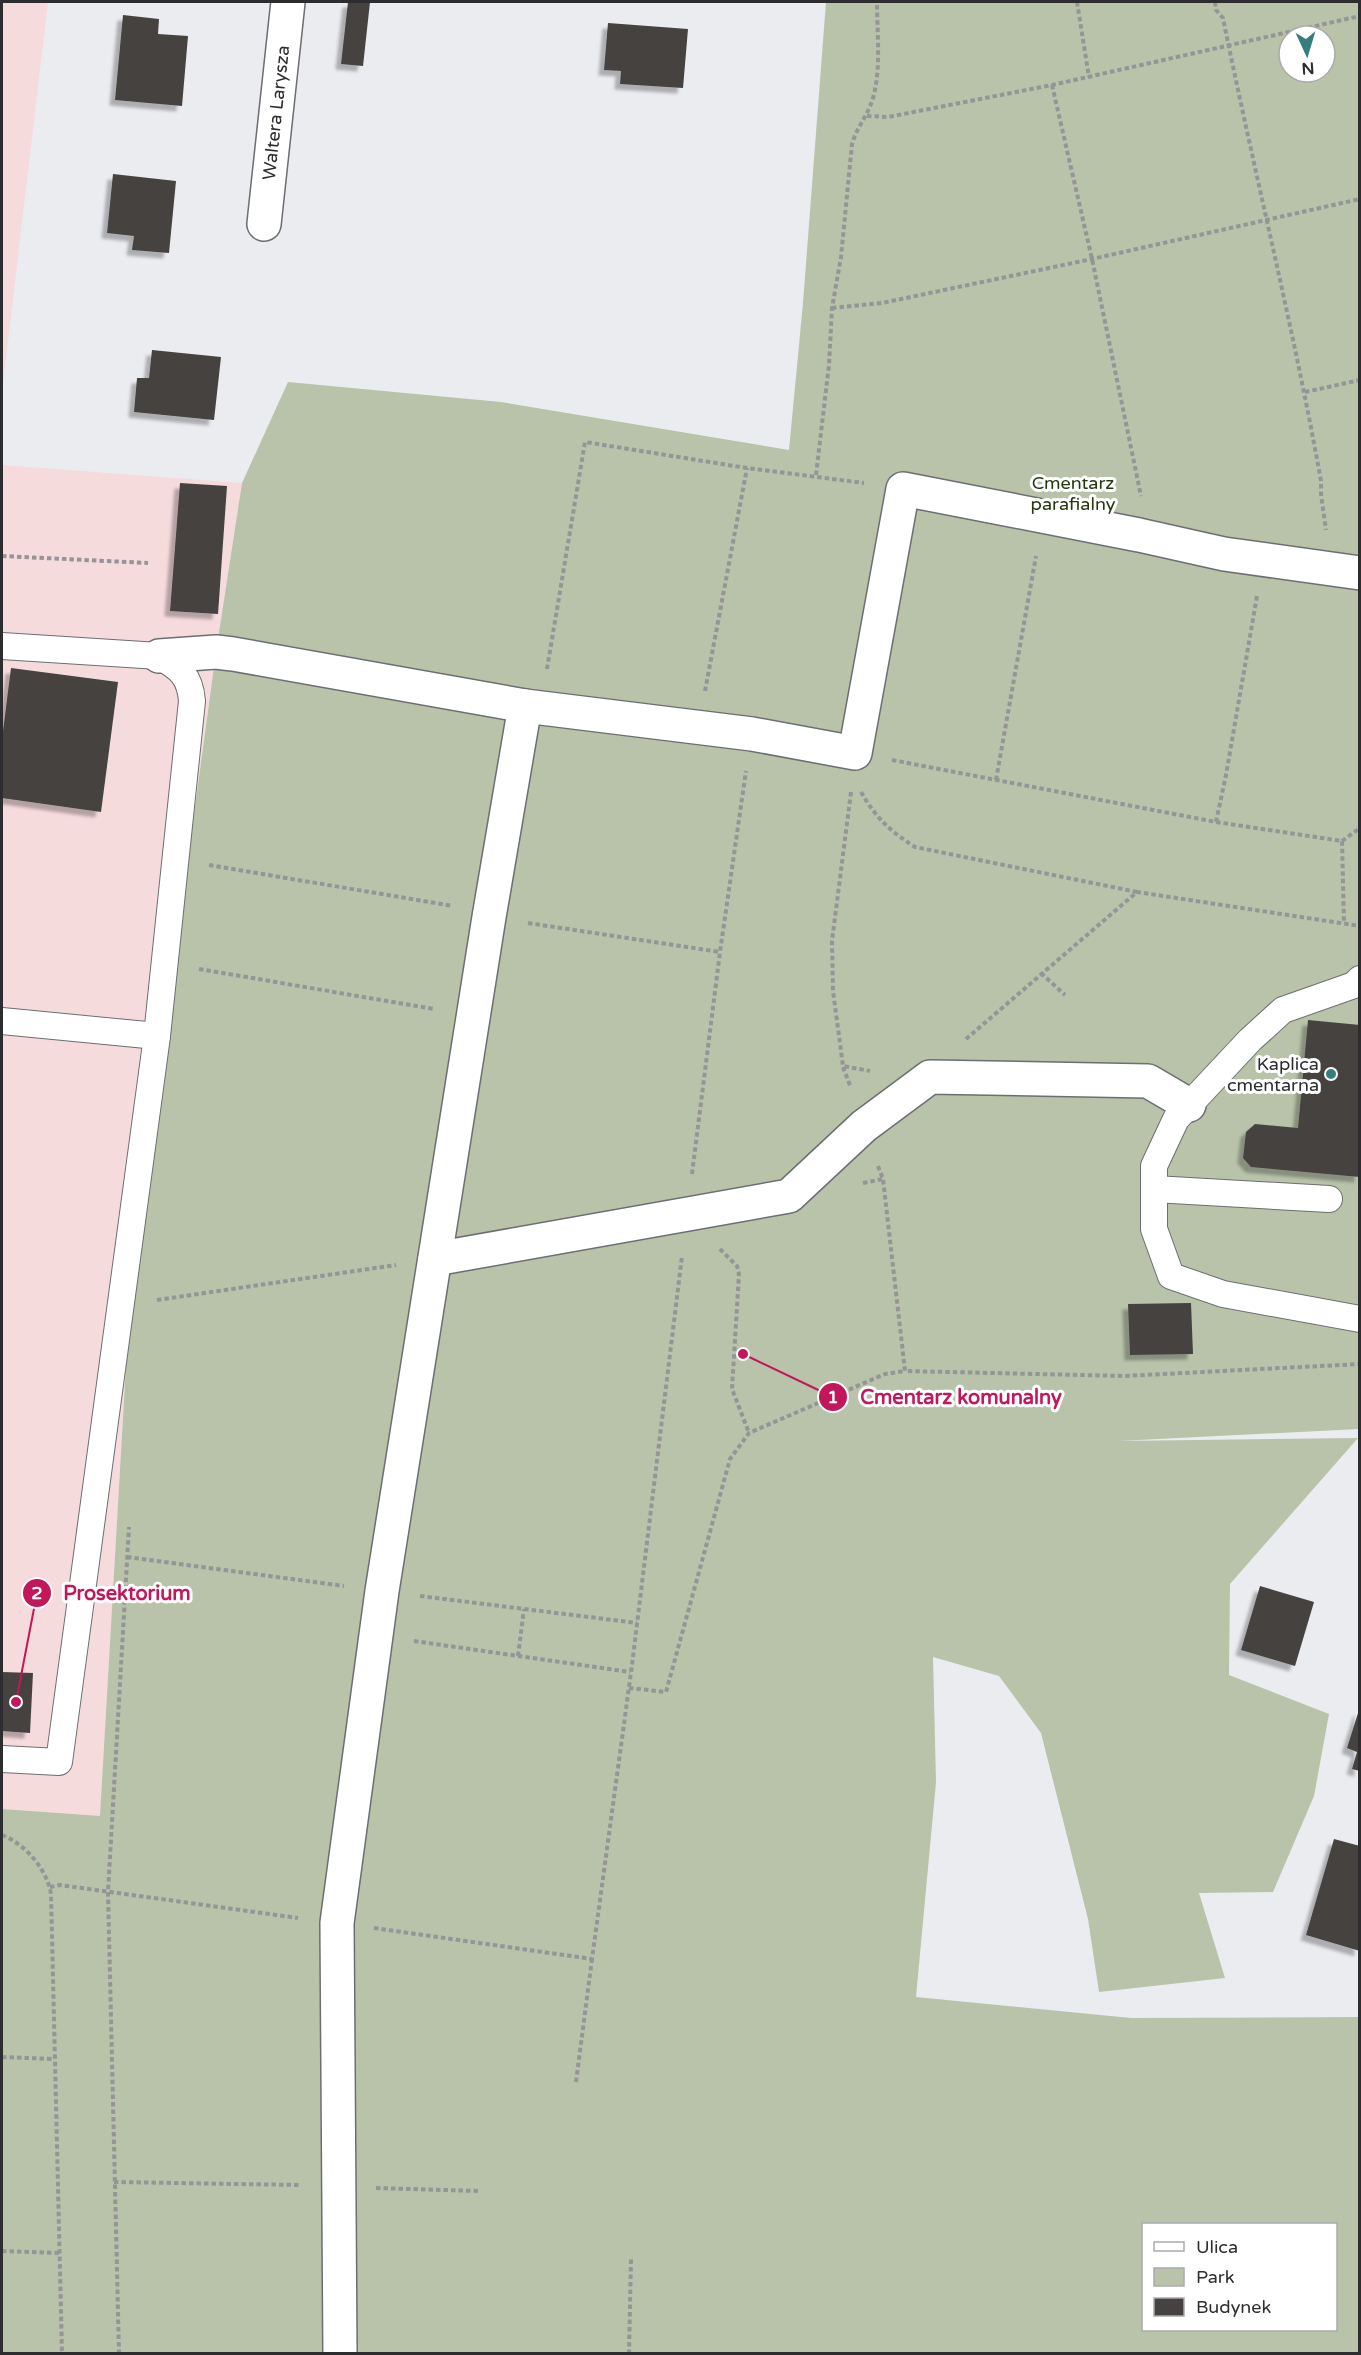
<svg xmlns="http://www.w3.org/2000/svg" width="1361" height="2355" font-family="'Varela Round',sans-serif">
  <defs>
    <filter id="shadow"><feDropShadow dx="-5.5" dy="5.5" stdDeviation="1.5" flood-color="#0004"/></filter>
  </defs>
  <rect width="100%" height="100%" fill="#ebecf0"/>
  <g fill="#f6dbdd">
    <polygon points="2,2 48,2 2,393"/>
    <polygon points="2,465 242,483 216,652 131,1279 100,1817 2,1809"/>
  </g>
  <path fill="#b8c3aa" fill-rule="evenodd" d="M826,2H1359V1429L1119,1441L1358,1438L1230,1584L1229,1675L1329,1714L1314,1796L1273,1892L1199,1893L1225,1978L1099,1992L1088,1919L1041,1733L999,1676L933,1657L936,1782L916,1997L1131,2018L1359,2017V2353H2V1809L100,1816L131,1279L216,652L242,483L288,382L501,402L789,450L803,303ZM1289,36H1325V72H1289ZM1144,2224H1336V2330H1144Z"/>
  <g fill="#454241" filter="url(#shadow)">
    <polygon points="348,2 370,2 363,66 341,64"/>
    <polygon points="123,15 159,19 158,34 188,36 182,106 115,100"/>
    <polygon points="608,23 688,29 683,88 620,84 621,71 604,70"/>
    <polygon points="113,174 176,181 169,253 132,250 134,236 107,233"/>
    <polygon points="152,350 221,357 214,420 134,412 137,378 149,378"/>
    <polygon points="180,483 227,486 218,614 170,611"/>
    <polygon points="11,668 118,682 101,812 2,798 2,739"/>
    <polygon points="1308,1020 1360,1025 1360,1177 1251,1167 1243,1158 1246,1132 1255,1124 1298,1128"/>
    <polygon points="1191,1303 1193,1354 1130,1355 1128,1304"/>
    <polygon points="1260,1586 1314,1602 1295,1666 1241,1650"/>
    <polygon points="2,1672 33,1673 30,1733 2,1731"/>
    <polygon points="1359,1710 1360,1710 1360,1771 1352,1769 1357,1752 1347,1748"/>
    <polygon points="1334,1839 1360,1846 1360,1951 1306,1935"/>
  </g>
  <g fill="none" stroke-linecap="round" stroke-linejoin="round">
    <g stroke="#6d6e71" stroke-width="28">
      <g id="lane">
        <path d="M2,646L159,656C180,668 190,676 192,701L157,1036L59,1762L2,1759"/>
        <polyline points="1360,979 1354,985 1283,1010 1250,1040 1176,1119 1154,1166 1154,1229 1171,1276 1223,1294 1360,1319"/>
        <polyline points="2,1021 157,1036"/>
        <polyline points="1154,1189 1329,1199"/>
      </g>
    </g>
    <g stroke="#6d6e71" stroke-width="36">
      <g id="street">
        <path id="s1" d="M264,224L288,2"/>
        <polyline points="159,656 216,652 233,654 525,706"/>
        <polyline points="435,1259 789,1196 864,1126 930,1077 1148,1081 1189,1105"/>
        <polyline points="340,2354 337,1923 382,1591 489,917 525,706 752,734 855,753 903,489 1139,535 1224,554 1360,573"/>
      </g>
    </g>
    <g stroke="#959598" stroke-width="4" stroke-dasharray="4.5 3" stroke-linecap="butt">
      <polyline points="1077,2 1089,77"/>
      <path d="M1215,2L1216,10L1223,18C1254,172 1293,325 1321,481V494L1326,530"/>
      <polyline points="1052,85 1092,259 1141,496"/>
      <polyline points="867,116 888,117 1052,85 1360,16"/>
      <polyline points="832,308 882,303 1092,259 1360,199"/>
      <polyline points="1305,392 1360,380"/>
      <path d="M816,475L829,365L832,308L841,257L852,144C857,126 870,113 874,94C881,65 877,31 877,2"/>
      <polyline points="2,556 148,563"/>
      <polyline points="547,669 585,442 747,468 864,483"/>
      <polyline points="705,691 747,468"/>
      <polyline points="892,760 1216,822 1342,841 1344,923"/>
      <polyline points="996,780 1036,556"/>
      <polyline points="851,792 832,941 833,991 843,1066 870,1071"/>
      <path d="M861,792C876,818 890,831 915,847L1137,892"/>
      <polyline points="1216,822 1226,775 1257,596"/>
      <polyline points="1342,841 1360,828"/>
      <polyline points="209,865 453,906"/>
      <polyline points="528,923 720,952"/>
      <polyline points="199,969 434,1009"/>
      <polyline points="1041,973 1065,995"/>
      <polyline points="966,1039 1137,892 1360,926"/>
      <polyline points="843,1067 851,1088"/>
      <polyline points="878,1166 883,1179 905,1371 1124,1376 1360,1364"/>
      <polyline points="692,1174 720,952 746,771"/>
      <polyline points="863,1183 883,1179"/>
      <polyline points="720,1249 737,1266 739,1274 732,1389 749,1433"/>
      <polyline points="157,1300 396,1265"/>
      <polyline points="127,1557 344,1586"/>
      <polyline points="420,1596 637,1623"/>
      <polyline points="414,1641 630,1672"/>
      <polyline points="518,1656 524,1609"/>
      <polyline points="629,1688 666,1692 730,1459 749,1433 885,1374 905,1371"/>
      <path d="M2,1835C25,1844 47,1869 51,1894L62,2354"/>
      <polyline points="50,1887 60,1885 298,1918"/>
      <polyline points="374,1928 592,1959 632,1665 682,1256"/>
      <polyline points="2,2057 53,2059"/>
      <polyline points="576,2082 592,1959"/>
      <polyline points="114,2182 300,2185"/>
      <polyline points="376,2188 478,2191"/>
      <polyline points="2,2251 59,2253"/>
      <polyline points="119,2354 108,1892 129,1527"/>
      <polyline points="629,2354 631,2259"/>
    </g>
    <use href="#lane" stroke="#fff" stroke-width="26"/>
    <use href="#street" stroke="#fff" stroke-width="33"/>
  </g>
  <circle fill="#367e7e" stroke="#fff" stroke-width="2" cx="1331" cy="1074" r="6"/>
  <g text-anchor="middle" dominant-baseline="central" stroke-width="6" stroke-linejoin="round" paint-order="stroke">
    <g font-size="18" fill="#2d2d2f" stroke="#fff">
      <text stroke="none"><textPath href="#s1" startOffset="112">Waltera Larysza</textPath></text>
    </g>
    <g font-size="18" fill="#27360c" stroke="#fff">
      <text x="1073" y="483">Cmentarz<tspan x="1073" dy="21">parafialny</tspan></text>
    </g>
    <g font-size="18" fill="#2d2d2f" stroke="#fff" text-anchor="end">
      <text x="1319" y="1064">Kaplica<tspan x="1319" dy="21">cmentarna</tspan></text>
    </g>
  </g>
  <path fill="none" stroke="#c2185b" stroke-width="2" d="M743 1354L833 1397M16 1702L37 1593"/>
  <g fill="#c2185b" stroke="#fff" stroke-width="2">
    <circle cx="743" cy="1354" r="6"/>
    <circle cx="16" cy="1702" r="6"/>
    <circle cx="833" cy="1397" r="15"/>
    <circle cx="37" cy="1593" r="15"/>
  </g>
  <g font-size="18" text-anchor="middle" font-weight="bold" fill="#fff">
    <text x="833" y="1403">1</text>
    <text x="37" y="1599">2</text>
  </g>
  <g font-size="20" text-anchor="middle" font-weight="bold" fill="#c2185b" stroke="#fff" stroke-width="6" stroke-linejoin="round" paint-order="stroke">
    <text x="961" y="1404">Cmentarz komunalny</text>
    <text x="127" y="1600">Prosektorium</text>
  </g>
  <rect width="1361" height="2355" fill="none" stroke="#2d2d2f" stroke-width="6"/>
  <rect x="1142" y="2223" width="195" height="108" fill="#ffffff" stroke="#ababac" stroke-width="1.5"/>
  <rect x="1154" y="2242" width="30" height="9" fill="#ffffff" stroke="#ababac" stroke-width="1.5"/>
  <text x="1196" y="2253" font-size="18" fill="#2d2d2f">Ulica</text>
  <rect x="1154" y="2268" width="30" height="18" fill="#b8c3aa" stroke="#ababac" stroke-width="1.5"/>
  <text x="1196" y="2283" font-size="18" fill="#2d2d2f">Park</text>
  <rect x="1154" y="2298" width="30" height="18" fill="#454241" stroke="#ababac" stroke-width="1.5"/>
  <text x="1196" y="2313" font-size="18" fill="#2d2d2f">Budynek</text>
  <g transform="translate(1307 54) rotate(176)"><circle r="28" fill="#ffffff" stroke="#ababac" stroke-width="1.5"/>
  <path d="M0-4.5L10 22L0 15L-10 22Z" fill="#367e7e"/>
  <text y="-9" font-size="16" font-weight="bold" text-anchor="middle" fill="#2d2d2f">N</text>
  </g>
</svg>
